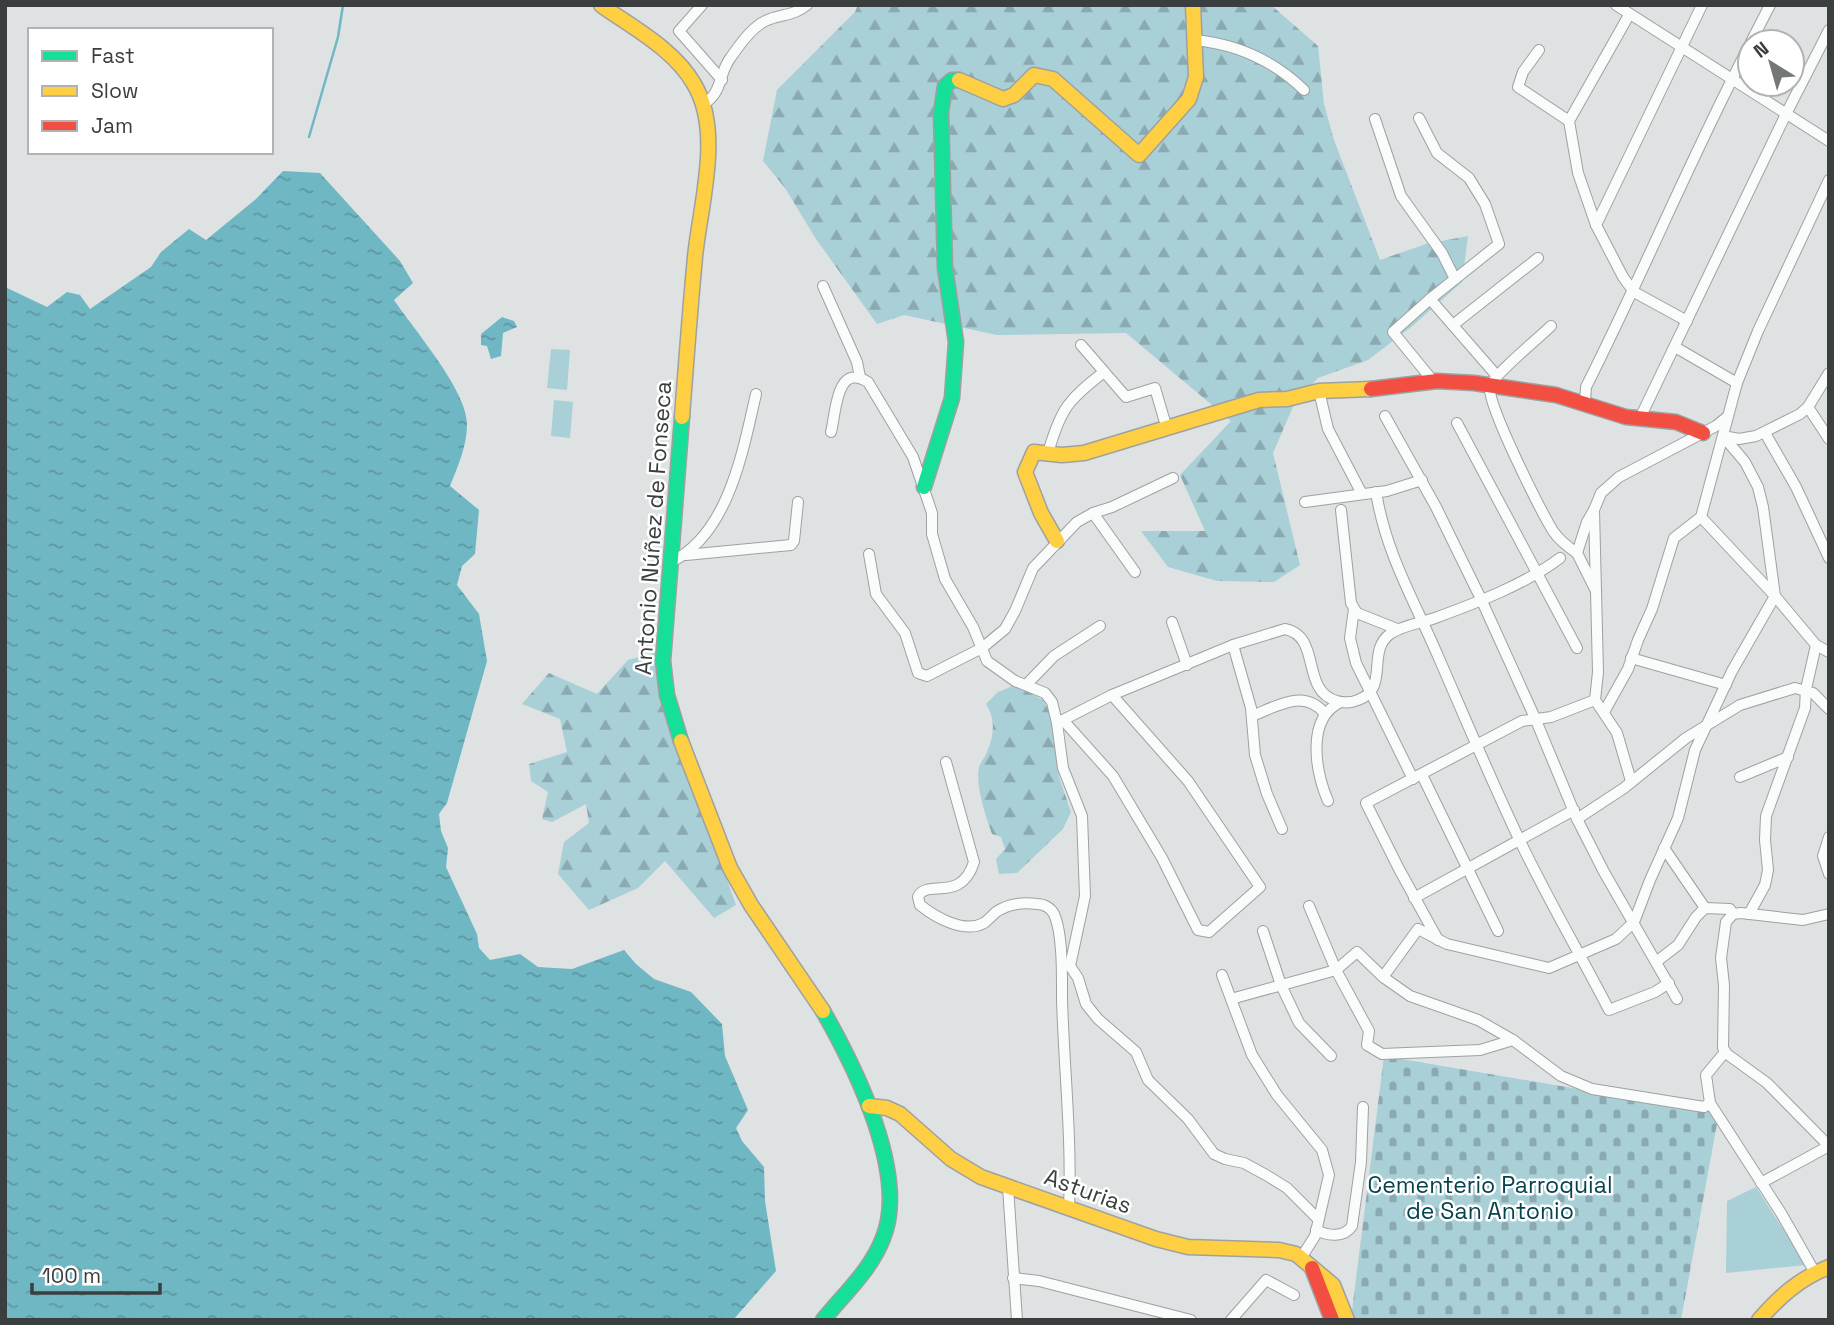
<svg xmlns="http://www.w3.org/2000/svg" width="1834" height="1325" font-family="'Space Grotesk',sans-serif">
  <defs>
    <pattern id="forest-firs" width="22" height="20" patternUnits="userSpaceOnUse" patternTransform="scale(1.75)"><rect width="22" height="20" fill="#a9cfd7"/><path d="M5 1l3.5 6h-7zM16 11l3.5 6h-7z" fill="#8ba9b0"/></pattern>
    <pattern id="cemetery-stones" width="16" height="16" patternUnits="userSpaceOnUse" patternTransform="scale(1.75)"><rect width="16" height="16" fill="#a9cfd7"/><path d="M2 7V4a2 2 0 0 1 4 0v3zM10 15v-3a2 2 0 0 1 4 0v3z" fill="#8ba9b0"/></pattern>
    <pattern id="water-ripples" width="26" height="14" patternUnits="userSpaceOnUse" patternTransform="scale(1.75)"><rect width="26" height="14" fill="#70b7c4"/><path d="M2 4q2-2 4 0t4 0M15 11q2-2 4 0t4 0" fill="none" stroke="#5d96a1"/></pattern>
  </defs>
  <rect width="100%" height="100%" fill="#dee2e2"/>
  <g fill="url(#forest-firs)">
    <polygon points="858,5 1271,5 1318,46 1324,104 1334,140 1380,260 1426,244 1468,236 1462,282 1410,328 1368,360 1318,378 1295,402 1273,453 1300,565 1274,582 1217,581 1168,567 1141,531 1205,531 1180,475 1231,421 1126,333 997,335 904,315 877,324 816,239 785,188 763,161 777,90 855,12"/>
    <polygon points="658,652 709,829 736,905 714,918 665,861 638,888 589,910 558,874 564,842 589,823 586,804 552,822 542,819 548,792 531,781 529,764 567,752 560,719 522,704 549,673 597,694 628,660"/>
    <path d="M1015,685L1043,700L1050,713L1059,777L1071,812L1063,829L1017,873L999,874L996,859L1005,849L1001,837L992,834C986,817 975,785 979,767C981,762 985,757 987,752C994,736 996,719 986,704L998,692Z"/>
  </g>
  <polygon fill="url(#cemetery-stones)" points="1384,1056 1719,1113 1681,1320 1351,1319"/>
  <g fill="#a9cfd7">
    <polygon points="551,349 570,350 567,390 547,388"/>
    <polygon points="554,400 573,402 570,438 551,436"/>
    <polygon points="1756,1187 1806,1265 1726,1273 1727,1201"/>
  </g>
  <g fill="url(#water-ripples)">
    <path d="M283,171L320,173L400,261L413,283L394,300C413,328 468,392 467,424C467,446 458,466 450,486L479,510L475,554L462,566L457,585L479,614L487,661L447,803L439,814L441,831L448,848L446,867L477,934L479,948L490,960L520,954L538,967L572,969L624,950L636,964L654,979L691,992L722,1024L725,1056L748,1110L736,1128L742,1141L764,1167L765,1201L776,1271L733,1320H5V287L47,307L67,292L80,295L90,309L151,267L161,252L189,229L206,240L256,199Z"/>
    <polygon points="502,317 514,321 517,327 503,333 501,356 491,359 487,346 481,345 481,334"/>
  </g>
  <g fill="none" stroke-linecap="round" stroke-linejoin="round">
    <polyline stroke="#70b7c4" stroke-width="2.5" points="309,137 338,37 343,5"/>
    <g stroke="#9ea1a1" stroke-width="12">
      <g id="street">
        <polyline points="702,5 679,31 722,80"/>
        <polyline points="1616,5 1829,141"/>
        <polyline points="1629,15 1569,121 1578,173 1596,225 1623,277 1634,292 1687,321"/>
        <path d="M1194,40C1237,44 1273,60 1304,90"/>
        <polyline points="1751,42 1770,5"/>
        <polyline points="1539,50 1523,72 1518,87 1569,121"/>
        <path d="M704,104C723,92 718,74 731,57C741,43 754,24 770,19C784,14 795,15 807,5"/>
        <polyline points="1419,118 1437,153 1469,178 1485,204 1499,244 1430,299 1393,332 1433,381"/>
        <polyline points="1375,119 1401,196 1442,253 1455,279"/>
        <polyline points="1596,225 1702,5"/>
        <polyline points="823,286 857,362 860,377"/>
        <polyline points="1430,299 1497,376"/>
        <polyline points="1453,325 1538,258"/>
        <path d="M1551,326C1540,337 1492,376 1490,387C1487,405 1541,511 1553,531C1559,540 1568,547 1577,553"/>
        <polyline points="1081,345 1126,397 1155,388 1167,429"/>
        <polyline points="1675,347 1737,383"/>
        <polyline points="1319,391 1328,429 1362,494"/>
        <path d="M1585,402L1586,387C1643,274 1691,157 1750,44"/>
        <polyline points="1808,407 1829,439"/>
        <polyline points="1385,416 1436,507 1481,599 1535,718 1577,819 1604,872 1677,999"/>
        <polyline points="1640,418 1786,114 1829,30"/>
        <polyline points="1457,423 1577,648"/>
        <path d="M831,432C836,413 836,362 868,382L913,457L932,513V534L945,579L973,627L987,661L1015,681L1045,693L1052,702L1057,723L1063,768L1082,816L1085,896L1070,966"/>
        <polyline points="1765,433 1796,487 1829,558"/>
        <polyline points="1723,436 1745,462 1758,487 1763,507 1775,596 1816,645 1829,652"/>
        <polyline points="1723,436 1739,439 1756,436 1800,414 1808,407 1829,373"/>
        <path d="M1048,453C1061,408 1068,400 1104,372"/>
        <path d="M1376,492C1386,554 1414,600 1438,656C1465,718 1491,780 1520,841C1547,898 1580,954 1609,1010L1655,992L1669,983"/>
        <polyline points="1305,502 1387,491 1422,480"/>
        <polyline points="1341,510 1351,603 1357,613 1397,629"/>
        <polyline points="1594,510 1587,522 1577,553 1595,589"/>
        <polyline points="1093,513 1135,572"/>
        <polyline points="869,554 876,594 905,633 918,673 927,676 982,648 1005,629 1015,611 1033,568 1077,522 1093,513 1112,507 1173,478"/>
        <polyline points="686,555 791,545 794,541 798,502"/>
        <path d="M671,562C729,534 743,450 756,394"/>
        <polyline points="1354,609 1350,638 1356,663 1413,779"/>
        <polyline points="1172,622 1187,665"/>
        <polyline points="1233,645 1251,708 1255,755 1267,794 1282,829"/>
        <polyline points="1631,658 1726,685"/>
        <polyline points="1026,685 1054,656 1100,626"/>
        <polyline points="1604,712 1628,669 1638,640 1652,609 1674,538 1701,517 1737,383 1758,331 1829,180"/>
        <path d="M1252,716C1277,706 1305,688 1325,714"/>
        <polyline points="1063,720 1113,776 1162,858 1198,930 1209,932 1260,887 1188,781 1112,695"/>
        <path d="M1057,723L1112,695L1233,645L1285,629C1322,636 1300,691 1337,701C1344,703 1351,703 1358,700C1390,689 1366,651 1390,634C1403,625 1421,623 1435,618C1476,603 1526,584 1560,558"/>
        <path d="M946,762L974,862C961,904 926,878 918,897L920,905C935,917 964,934 984,923C988,920 992,916 996,912C1008,904 1022,902 1037,904C1044,904 1051,908 1054,914C1063,934 1062,977 1062,999C1064,1069 1072,1138 1069,1208"/>
        <polyline points="1422,775 1498,931"/>
        <polyline points="1740,777 1788,757"/>
        <polyline points="1631,781 1617,733 1595,700 1598,672 1594,510 1601,493 1619,477 1716,426 1727,417"/>
        <path d="M1328,801C1316,773 1305,718 1341,702"/>
        <polyline points="1577,819 1624,788 1686,738 1740,705 1795,688 1813,693 1829,709"/>
        <polyline points="1829,837 1823,856 1829,874"/>
        <polyline points="1664,848 1705,908"/>
        <polyline points="1414,898 1574,810"/>
        <polyline points="1309,906 1336,970 1369,1031 1367,1045 1382,1054 1480,1050 1513,1040"/>
        <polyline points="1749,914 1765,885 1768,870 1765,840 1766,816 1805,708 1806,689 1816,645"/>
        <polyline points="1263,931 1281,985 1299,1023 1331,1056"/>
        <polyline points="1438,940 1399,869 1366,803 1522,721 1551,717 1595,700"/>
        <polyline points="1656,962 1678,945 1696,917 1705,908 1730,909 1733,914"/>
        <polyline points="1066,965 1070,966 1078,978 1086,1004 1098,1019 1136,1052 1148,1080 1188,1119 1214,1154 1225,1159 1244,1163 1266,1175 1287,1188 1317,1218"/>
        <polyline points="1222,975 1252,1055 1277,1095 1322,1150 1329,1175 1315,1236 1301,1258"/>
        <polyline points="1383,977 1418,929 1447,944 1549,968 1616,939 1634,922 1650,880 1678,818 1695,750 1732,671 1775,596 1701,517"/>
        <polyline points="1231,999 1336,970 1357,952 1383,977 1410,996 1478,1020 1513,1040 1561,1076 1592,1089 1704,1107 1710,1103"/>
        <polyline points="1725,1052 1706,1075 1710,1103 1781,1213 1814,1271"/>
        <polyline points="1761,1183 1829,1146 1767,1083 1727,1054 1723,1048 1724,985 1721,958 1726,922 1733,914 1741,913 1803,920 1829,914"/>
        <polyline points="1008,1187 1017,1320"/>
        <path d="M1316,1230C1328,1236 1344,1238 1352,1226L1361,1162L1363,1107"/>
        <polyline points="1013,1278 1039,1281 1191,1320"/>
        <polyline points="1231,1320 1266,1280 1294,1295"/>
      </g>
    </g>
    <g stroke="#9ea1a1" stroke-width="17">
      <g id="fast">
        <polyline points="924,487 952,398 956,342 945,268 941,112 945,86 952,80 959,80"/>
        <polyline points="681,741 667,695 663,661 682,417"/>
        <path d="M823,1320C844,1294 871,1270 883,1238C909,1175 855,1067 823,1011"/>
      </g>
    </g>
    <g stroke="#9ea1a1" stroke-width="17">
      <g id="slow">
        <path d="M601,5C633,28 674,49 694,84C723,132 700,205 695,257C690,310 686,364 682,417"/>
        <polyline points="959,80 1003,99 1014,95 1034,75 1053,79 1139,155 1189,99 1196,77 1193,5"/>
        <polyline points="1057,541 1041,513 1025,472 1034,452 1062,455 1084,453 1259,400 1287,399 1319,391 1371,389"/>
        <polyline points="681,741 730,868 751,905 823,1011"/>
        <polyline points="869,1106 887,1108 900,1114 951,1159 981,1177 1156,1239 1188,1247 1279,1250 1296,1254 1333,1285 1347,1320"/>
        <path d="M1759,1320C1779,1297 1800,1278 1829,1267"/>
      </g>
    </g>
    <g stroke="#9ea1a1" stroke-width="17">
      <g id="jam">
        <polyline points="1371,389 1437,381 1474,383 1556,395 1626,417 1676,422 1703,433"/>
        <polyline points="1312,1268 1332,1320"/>
      </g>
    </g>
    <use href="#street" stroke="#fafbfb" stroke-width="10"/>
    <use href="#fast" stroke="#16e098" stroke-width="14"/>
    <use href="#slow" stroke="#ffcf43" stroke-width="14"/>
    <use href="#jam" stroke="#f24e42" stroke-width="14"/>
  </g>
  <g text-anchor="middle" dominant-baseline="central" stroke-width="5" stroke-linejoin="round" paint-order="stroke">
    <g font-size="23" fill="#3b3e3e" stroke="#fff">
      <text transform="translate(653 528) rotate(-86)">Antonio Núñez de Fonseca</text>
      <text transform="translate(1088 1191) rotate(20)">Asturias</text>
    </g>
    <g font-size="23" fill="#05434e" stroke="#fff">
      <text x="1490" y="1185">Cementerio Parroquial<tspan x="1490" dy="26">de San Antonio</tspan></text>
    </g>
  </g>
  <rect width="1834" height="1325" fill="none" stroke="#3b3e3e" stroke-width="14"/>
  <rect x="28" y="28" width="245" height="126" fill="#ffffff" stroke="#b1b2b2" stroke-width="2"/>
  <rect x="42" y="51" width="35" height="10" fill="#16e098" stroke="#b1b2b2" stroke-width="2"/>
  <text x="91" y="63" font-size="21" fill="#3b3e3e">Fast</text>
  <rect x="42" y="86" width="35" height="10" fill="#ffcf43" stroke="#b1b2b2" stroke-width="2"/>
  <text x="91" y="98" font-size="21" fill="#3b3e3e">Slow</text>
  <rect x="42" y="121" width="35" height="10" fill="#f24e42" stroke="#b1b2b2" stroke-width="2"/>
  <text x="91" y="133" font-size="21" fill="#3b3e3e">Jam</text>
  <g transform="translate(1771 63) rotate(323)"><circle r="33" fill="#ffffff" stroke="#b1b2b2" stroke-width="2"/>
  <path d="M0-5L12 26L0 18L-12 26Z" fill="#747777"/>
  <text y="-10" font-size="19" font-weight="bold" text-anchor="middle" fill="#3b3e3e">N</text>
  </g>
  <path d="M32 1283v10h128v-10" fill="none" stroke="#3b3e3e" stroke-width="3.5"/>
  <text x="42" y="1283" font-size="21" fill="#3b3e3e" stroke="#ffffff" stroke-width="5" paint-order="stroke">100 m</text>
</svg>
